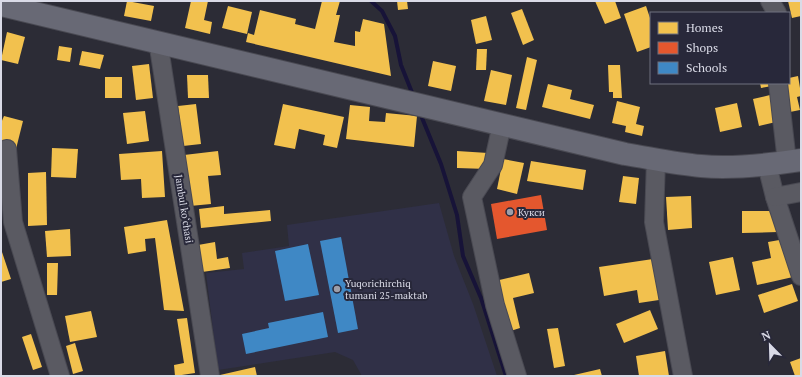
<svg xmlns="http://www.w3.org/2000/svg" width="802" height="377" font-family="'PT Serif',serif">
  <rect width="100%" height="100%" fill="#2c2c36"/>
  <polygon fill="#303047" points="439,203 454,256 473,304 497,376 362,376 353,360 335,352 218,370 206,273 244,269 242,253 289,246 287,225"/>
  <g fill="#f2c14e">
    <polygon points="127,1 154,6 151,21 124,16"/>
    <polygon points="191,1 208,1 204,20 212,22 210,34 185,28"/>
    <polygon points="322,1 340,1 336,15 340,15 334,42 355,46 355,31 360,32 363,19 384,24 391,76 246,42 248,33 254,35 260,10 296,19 295,24 315,29"/>
    <polygon points="397,1 407,1 408,9 398,10"/>
    <polygon points="595,1 615,1 621,18 605,24"/>
    <polygon points="788,1 801,1 801,16 792,18"/>
    <polygon points="228,6 252,12 247,34 222,28"/>
    <polygon points="646,6 651,21 651,47 637,52 624,14"/>
    <polygon points="522,9 534,40 523,45 511,13"/>
    <polygon points="486,16 492,40 476,44 471,20"/>
    <polygon points="7,32 25,37 18,64 1,60"/>
    <polygon points="59,46 72,48 70,62 57,60"/>
    <polygon points="477,49 487,49 486,70 476,70"/>
    <polygon points="82,51 104,55 100,69 79,65"/>
    <polygon points="527,57 537,60 526,110 516,108"/>
    <polygon points="433,61 456,66 451,91 428,86"/>
    <polygon points="149,64 153,98 136,100 132,66"/>
    <polygon points="608,65 620,65 622,98 613,98 613,92 609,92"/>
    <polygon points="491,70 512,75 506,105 484,101"/>
    <polygon points="187,75 208,75 209,98 188,98"/>
    <polygon points="798,76 801,94 801,96 797,97 800,110 790,112 784,83 789,83 789,78"/>
    <rect x="105" y="77" width="17" height="21"/>
    <polygon points="760,83 771,83 772,86 761,88"/>
    <polygon points="548,84 572,90 570,99 594,105 590,119 542,107"/>
    <polygon points="770,95 776,122 759,126 753,99"/>
    <polygon points="617,101 640,107 636,124 644,126 642,136 625,132 626,126 612,123"/>
    <polygon points="737,103 742,127 720,132 715,108"/>
    <polygon points="196,104 201,144 183,146 178,106"/>
    <polygon points="283,104 344,117 337,148 323,145 325,135 299,129 295,149 274,145"/>
    <polygon points="350,105 370,107 369,121 385,122 386,113 417,116 414,147 346,139"/>
    <polygon points="145,111 149,141 127,144 123,113"/>
    <polygon points="4,116 23,121 16,149 1,145 1,123"/>
    <polygon points="52,148 78,149 76,178 51,177"/>
    <polygon points="162,151 165,197 142,198 141,179 121,180 119,154"/>
    <polygon points="218,151 221,175 208,176 211,204 190,206 184,155"/>
    <polygon points="457,151 488,153 487,169 457,168"/>
    <polygon points="503,159 524,163 517,194 497,189"/>
    <polygon points="531,161 586,170 583,190 527,181"/>
    <polygon points="46,172 47,225 28,226 28,173"/>
    <polygon points="623,176 639,178 636,204 619,202"/>
    <polygon points="691,196 692,228 668,230 666,197"/>
    <polygon points="224,206 224,214 270,210 271,221 201,228 199,209"/>
    <polygon points="742,211 778,211 778,232 742,233"/>
    <polygon points="167,220 184,311 164,310 155,238 145,239 146,251 128,254 124,227"/>
    <polygon points="70,229 71,256 47,257 45,231"/>
    <polygon points="785,239 793,277 757,285 752,262 771,258 768,242"/>
    <polygon points="215,242 217,259 228,257 230,268 202,272 198,245"/>
    <polygon points="1,249 11,279 1,282"/>
    <polygon points="733,257 740,290 716,295 709,262"/>
    <polygon points="653,259 659,300 639,303 637,290 604,296 599,267"/>
    <polygon points="47,263 58,263 57,295 47,295"/>
    <polygon points="529,273 534,293 513,298 520,328 507,332 495,281"/>
    <polygon points="792,284 798,301 764,313 758,295"/>
    <polygon points="650,310 658,329 624,343 616,324"/>
    <polygon points="91,311 97,337 70,342 65,316"/>
    <polygon points="187,318 195,373 175,376 174,365 184,363 177,319"/>
    <polygon points="558,328 565,366 554,368 547,329"/>
    <polygon points="31,334 42,367 33,370 22,337"/>
    <polygon points="75,343 83,371 73,374 66,346"/>
    <polygon points="665,351 669,376 639,376 636,356"/>
    <polygon points="801,358 801,376 795,376 790,362"/>
    <polygon points="255,367 257,376 220,376 220,375"/>
    <polygon points="600,369 602,376 574,376 574,375"/>
  </g>
  <polygon fill="#e4572e" points="541,195 547,230 497,239 491,204"/>
  <g fill="#3f88c5">
    <polygon points="341,237 358,329 338,333 320,241"/>
    <polygon points="308,244 319,295 285,301 275,251"/>
    <polygon points="323,312 328,337 246,354 242,334 269,328 268,323"/>
  </g>
  <g fill="none" stroke-linecap="round" stroke-linejoin="round">
    <g stroke="#171338" stroke-width="4">
      <polyline points="371,1 382,11 395,36 401,65 413,95"/>
      <polyline points="420,113 441,164 457,215 463,256 481,298 506,376"/>
    </g>
    <g stroke="#494952" stroke-width="20">
      <g id="minor">
        <polyline points="770,1 777,13"/>
        <polyline points="158,41 210,376"/>
        <polyline points="778,83 787,162"/>
        <polyline points="502,124 493,165 472,197 495,305 517,376"/>
        <polyline points="7,149 13,222 60,376"/>
        <polyline points="656,159 654,222 683,376"/>
        <polyline points="767,165 775,197 801,276"/>
        <polyline points="775,197 801,192"/>
      </g>
    </g>
    <g stroke="#494952" stroke-width="24">
      <path id="major" d="M1,5L625,154C650,158 675,164 701,166C734,169 768,165 801,160"/>
    </g>
    <use href="#minor" stroke="#5a5a62" stroke-width="18"/>
    <use href="#major" stroke="#686975" stroke-width="22"/>
  </g>
  <g fill="#9d9ea9" stroke="#28283a" stroke-width="1.5">
    <circle cx="510" cy="212" r="4"/>
    <circle cx="337" cy="289" r="4"/>
  </g>
  <g text-anchor="middle" dominant-baseline="central" stroke-width="4" stroke-linejoin="round" paint-order="stroke">
    <g font-size="10" fill="#dadbe7" stroke="#28283a">
      <text transform="translate(184 209) rotate(81)">Jambul ko‘chasi</text>
    </g>
    <g font-size="10" fill="#dadbe7" stroke="#28283a" text-anchor="start">
      <text x="518" y="212">Кукси</text>
      <text x="345" y="283">Yuqorichirchiq<tspan x="345" dy="12">tumani 25-maktab</tspan></text>
    </g>
  </g>
  <rect width="802" height="377" fill="none" stroke="#dadbe7" stroke-width="4"/>
  <rect x="650" y="12" width="140" height="72" fill="#28283a" stroke="#6f707f"/>
  <rect x="658" y="22" width="20" height="12" fill="#f2c14e" stroke="#6f707f"/>
  <text x="686" y="32" font-size="12" fill="#dadbe7">Homes</text>
  <rect x="658" y="42" width="20" height="12" fill="#e4572e" stroke="#6f707f"/>
  <text x="686" y="52" font-size="12" fill="#dadbe7">Shops</text>
  <rect x="658" y="62" width="20" height="12" fill="#3f88c5" stroke="#6f707f"/>
  <text x="686" y="72" font-size="12" fill="#dadbe7">Schools</text>
  <g transform="translate(770 345) rotate(337)" stroke="#28283a" stroke-width="3" paint-order="stroke">
  <path d="M0-3L7 15L0 10L-7 15Z" fill="#dadbe7"/>
  <text y="-6" font-size="11" font-weight="bold" text-anchor="middle" fill="#dadbe7">N</text>
  </g>
</svg>
